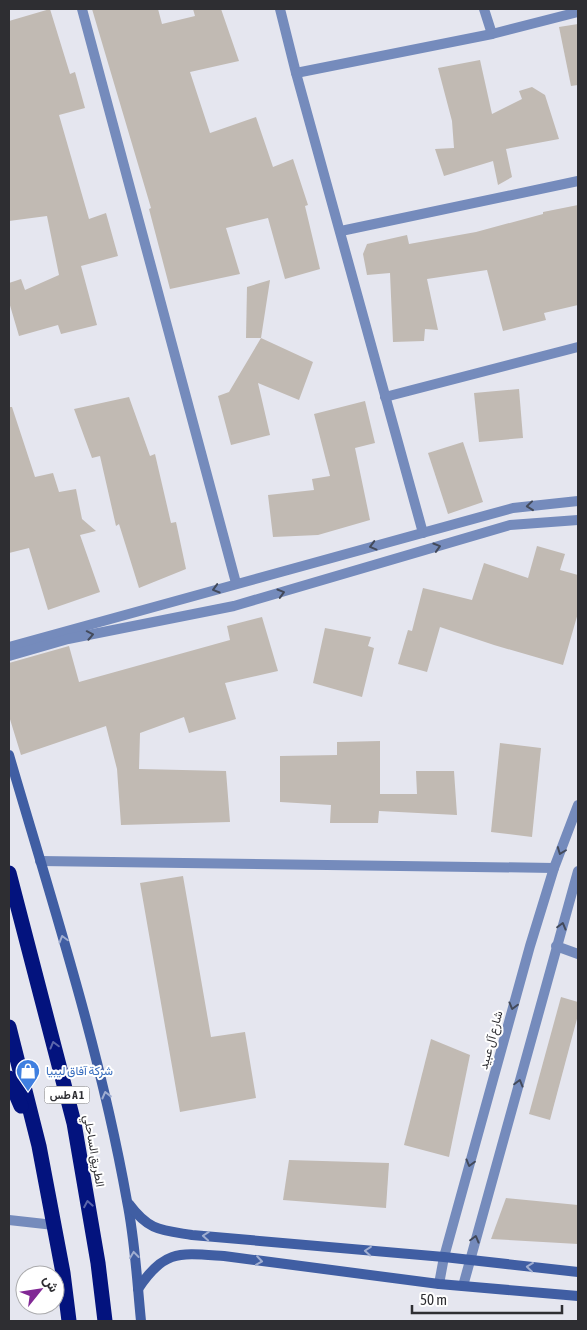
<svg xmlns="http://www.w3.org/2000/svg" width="587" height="1330" font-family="'Asap Condensed',Vazirmatn,sans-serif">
  <rect width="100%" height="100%" fill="#e5e6ef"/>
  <g fill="#c1bab3">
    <polygon points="50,9 70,74 75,72 85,108 59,115 89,219 106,213 118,256 81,266 97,325 61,334 58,325 19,336 9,302 9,283 21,279 25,290 59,275 47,216 9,221 9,21"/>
    <polygon points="92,9 158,9 162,24 195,16 193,9 221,9 239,61 190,72 210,133 256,117 273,167 293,159 308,205 305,206 320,269 285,279 268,218 226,228 240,274 170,289 149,209 151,208"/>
    <polygon points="578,24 578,85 571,86 559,27"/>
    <polygon points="480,60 492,114 522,99 519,91 532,87 545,95 559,139 506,149 512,177 498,185 493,161 444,176 435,149 454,148 452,121 438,68"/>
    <polygon points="578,205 578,305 544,313 546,320 503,331 487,270 427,279 438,330 425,329 424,341 393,342 390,273 367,275 363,254 367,244 407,235 409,244 476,232 543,214 543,212"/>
    <polygon points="270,280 261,338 246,338 247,287"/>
    <polygon points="261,338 313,362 299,400 258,383 270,435 231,445 218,396 229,392"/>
    <polygon points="519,389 523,438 479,442 474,393"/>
    <polygon points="129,397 150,456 155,454 171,523 176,522 186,569 139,588 119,524 116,526 100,456 92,458 74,409"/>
    <polygon points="365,401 375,443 355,448 370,520 318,535 273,537 268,495 314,490 312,479 330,476 314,414"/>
    <polygon points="9,407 12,407 35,477 53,473 59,492 76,489 82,519 96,531 80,535 100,592 48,610 29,548 9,553"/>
    <polygon points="463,442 483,502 448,514 428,453"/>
    <polygon points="537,546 565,554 560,570 578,575 578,613 563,665 494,645 440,627 427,672 398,664 408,630 412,631 423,588 472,600 484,563 528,578"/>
    <polygon points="262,617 278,671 225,683 236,719 189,733 184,717 140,733 139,769 226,771 230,822 121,825 117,769 106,726 21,755 9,716 9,663 69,646 79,682 230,640 227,626"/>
    <polygon points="325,628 371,637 368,646 374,648 362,697 313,683"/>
    <polygon points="380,741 380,794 417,794 416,771 454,771 457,815 379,811 378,823 330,823 331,805 280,802 280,756 337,755 337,742"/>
    <polygon points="500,743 541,748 532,837 491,832"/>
    <polygon points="183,876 211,1037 245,1032 256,1098 180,1112 140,883"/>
    <polygon points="561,997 578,1002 578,1015 550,1120 529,1114"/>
    <polygon points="431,1039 470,1055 449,1157 404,1145"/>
    <polygon points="289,1160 389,1163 386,1208 283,1200"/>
    <polygon points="506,1198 578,1205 578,1244 491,1239"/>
  </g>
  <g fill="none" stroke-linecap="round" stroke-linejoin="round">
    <g stroke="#758bbc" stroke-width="10">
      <polyline points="82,9 236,583"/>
      <polyline points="280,9 296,73 423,533"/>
      <polyline points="484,9 492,34"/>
      <polyline points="296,73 492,34 578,12"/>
      <polyline points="341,231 578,181"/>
      <polyline points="385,397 578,347"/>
      <polyline points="9,647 513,508 578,501"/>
      <polyline points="9,656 68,639 234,606 510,525 578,520"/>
      <polyline points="40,861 554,868"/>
      <polyline points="556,946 578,954"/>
      <polyline points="9,1220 54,1225"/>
      <polyline points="439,1284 444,1257 530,946 554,868 578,805"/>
      <polyline points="463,1286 578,871"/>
    </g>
    <g stroke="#405ea3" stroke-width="10">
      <path d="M9,755C52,902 100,1049 127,1201C135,1240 137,1281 141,1321"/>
      <path d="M129,1204C149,1231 161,1230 192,1235L444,1257L578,1272"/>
      <path d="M138,1289C164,1249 180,1253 224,1256L439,1284L578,1296"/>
    </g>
    <g stroke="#03137e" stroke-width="15">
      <polyline points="9,873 74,1123 98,1263 105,1321"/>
      <polyline points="9,1027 39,1146 63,1273 69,1321"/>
      <polyline points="9,1078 21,1106"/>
    </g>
  </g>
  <defs><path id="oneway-chevron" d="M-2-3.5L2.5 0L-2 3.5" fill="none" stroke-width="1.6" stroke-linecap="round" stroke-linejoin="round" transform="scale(1.25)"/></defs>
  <g stroke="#434a5b">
    <use href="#oneway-chevron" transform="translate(530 506) rotate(174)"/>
    <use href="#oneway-chevron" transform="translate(373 546) rotate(165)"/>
    <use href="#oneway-chevron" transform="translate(437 547) rotate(-17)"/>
    <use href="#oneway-chevron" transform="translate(216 589) rotate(164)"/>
    <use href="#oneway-chevron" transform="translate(281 593) rotate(-16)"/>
    <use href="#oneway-chevron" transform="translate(90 635) rotate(-11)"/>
    <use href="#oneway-chevron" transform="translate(561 851) rotate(111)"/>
    <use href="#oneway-chevron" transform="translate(562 926) rotate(-75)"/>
    <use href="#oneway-chevron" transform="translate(513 1006) rotate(105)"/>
    <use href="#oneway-chevron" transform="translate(519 1083) rotate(-75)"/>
    <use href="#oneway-chevron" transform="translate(470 1163) rotate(105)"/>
    <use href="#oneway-chevron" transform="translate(475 1239) rotate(-75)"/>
  </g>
  <g stroke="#a0aed1">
    <use href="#oneway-chevron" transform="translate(63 939) rotate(-106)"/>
    <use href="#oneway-chevron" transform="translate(106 1095) rotate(-104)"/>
    <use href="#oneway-chevron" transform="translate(206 1236) rotate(-176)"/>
    <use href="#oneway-chevron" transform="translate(368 1251) rotate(-175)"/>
    <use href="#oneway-chevron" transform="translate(134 1255) rotate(-97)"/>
    <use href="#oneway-chevron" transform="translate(259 1261) rotate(8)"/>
    <use href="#oneway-chevron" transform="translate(530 1267) rotate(-174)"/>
  </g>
  <g stroke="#5b66ab">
    <use href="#oneway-chevron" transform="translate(54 1045) rotate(-105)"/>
    <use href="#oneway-chevron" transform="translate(88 1204) rotate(-100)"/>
  </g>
  <defs>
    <g id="shop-pin" transform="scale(1.25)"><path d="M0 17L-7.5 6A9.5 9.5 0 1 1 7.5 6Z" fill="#3f7fe0" stroke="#fff"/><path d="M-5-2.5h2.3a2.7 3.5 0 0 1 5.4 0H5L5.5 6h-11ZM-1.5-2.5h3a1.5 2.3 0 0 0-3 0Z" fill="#fff"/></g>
  </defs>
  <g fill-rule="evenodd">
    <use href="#shop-pin" x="28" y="1071"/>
  </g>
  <g text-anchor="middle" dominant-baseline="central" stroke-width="4" stroke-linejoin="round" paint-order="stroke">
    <rect fill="#fff" stroke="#6d6d70" stroke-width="1" x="44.5" y="1086.5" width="45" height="17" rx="4"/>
    <g font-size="11" font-weight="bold" fill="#2e2e32">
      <text x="67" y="1095">طس A 1</text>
    </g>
    <g font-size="12" fill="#2e2e32" stroke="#fff">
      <text transform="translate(491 1040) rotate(-75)">شارع آل عبيد</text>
      <text transform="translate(94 1151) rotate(80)">الطريق الساحلي</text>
    </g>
    <g font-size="12" fill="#366cbe" stroke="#fff" text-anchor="start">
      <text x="46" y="1071">شركة آفاق ليبيا</text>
    </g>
  </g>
  <rect width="587" height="1330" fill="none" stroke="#2e2e32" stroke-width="20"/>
  <g transform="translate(40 1290) rotate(60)"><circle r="24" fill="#ffffff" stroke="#ababad"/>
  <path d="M0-4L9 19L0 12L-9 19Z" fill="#812895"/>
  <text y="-8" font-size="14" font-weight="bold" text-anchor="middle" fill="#2e2e32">ش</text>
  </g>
  <path d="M412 1305v8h150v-8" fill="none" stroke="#2e2e32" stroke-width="2.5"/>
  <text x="420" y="1305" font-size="15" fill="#2e2e32" stroke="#ffffff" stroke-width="4" paint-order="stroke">50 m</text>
</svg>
